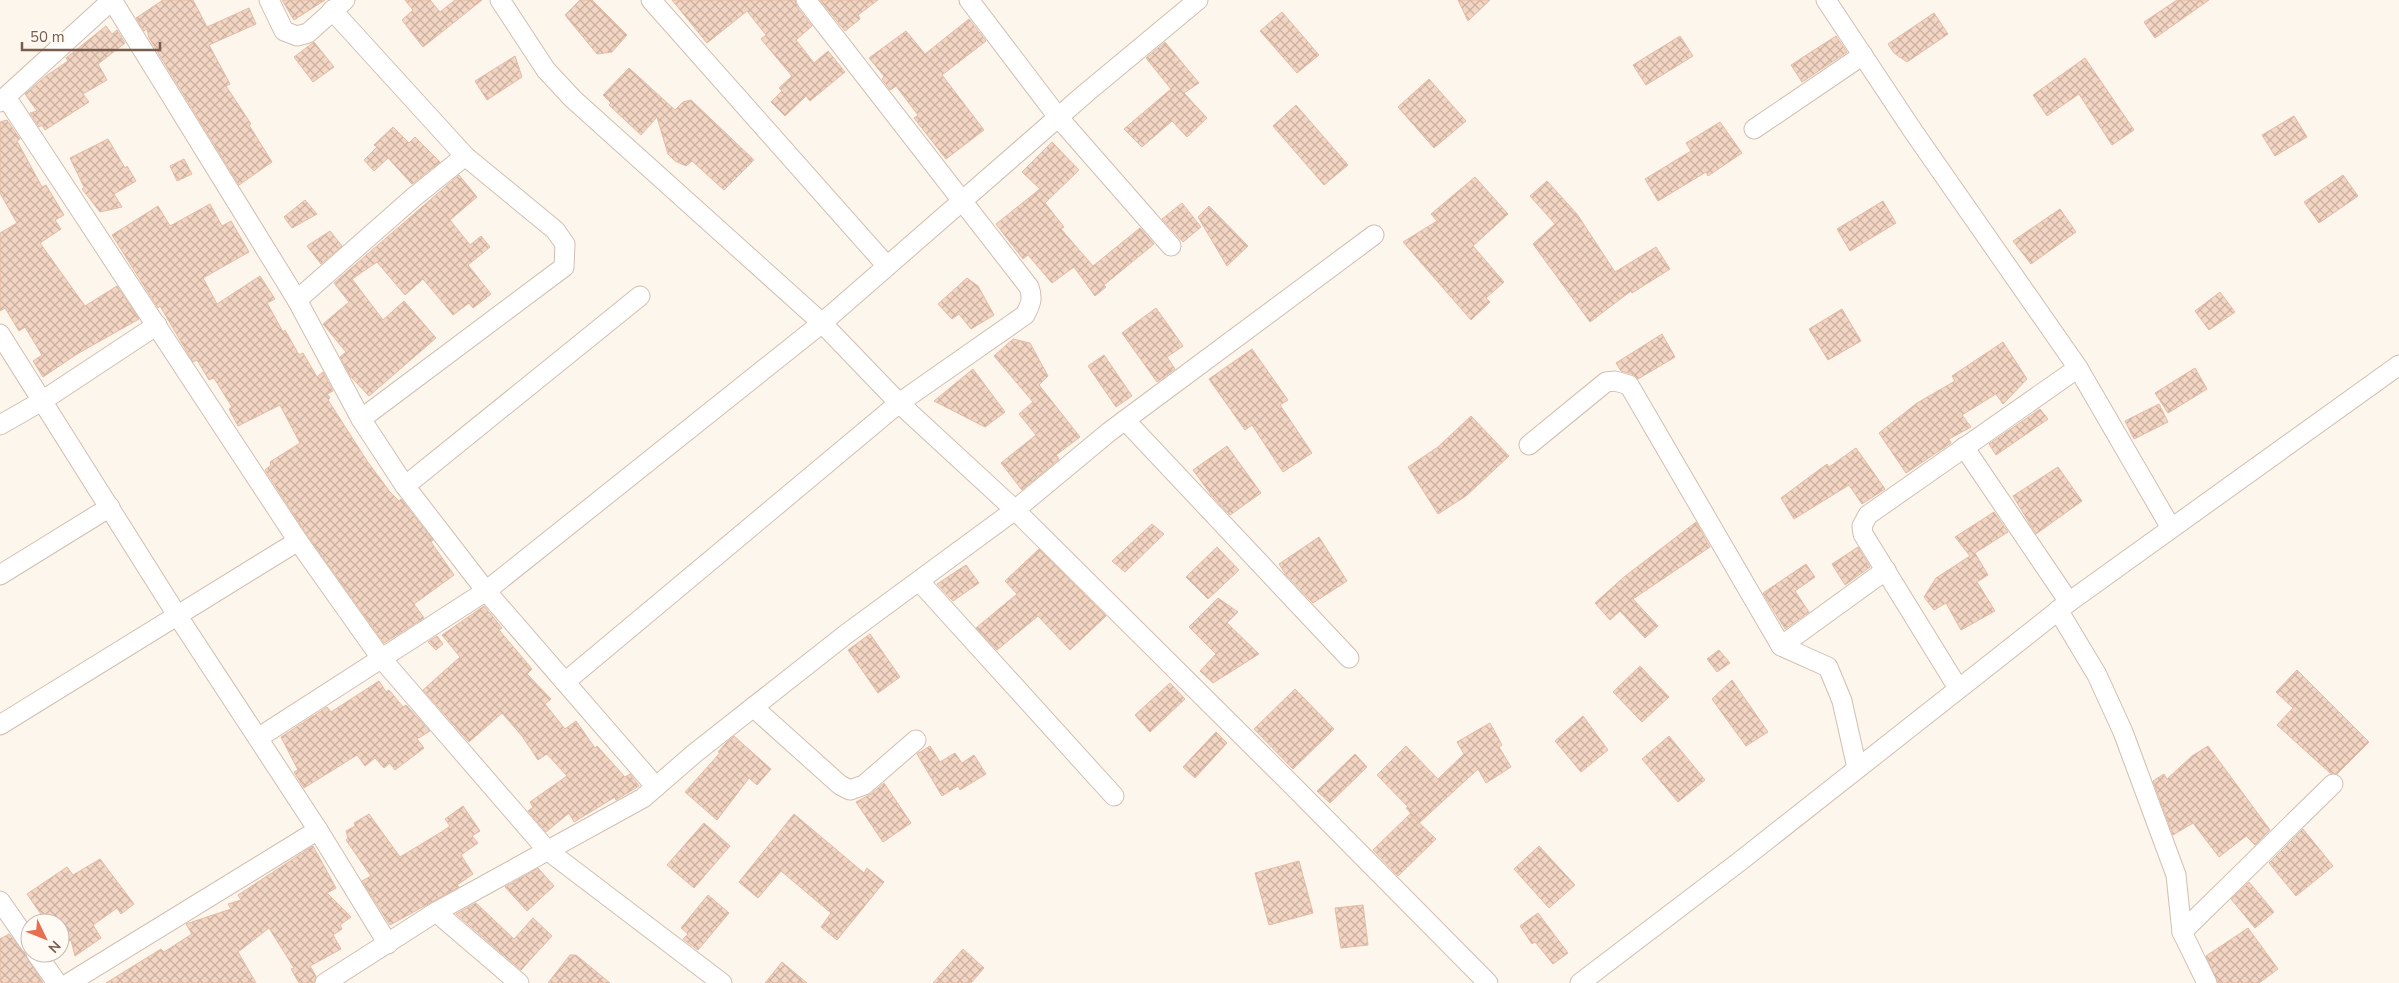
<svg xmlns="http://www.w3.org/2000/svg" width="2399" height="983" font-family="'Nunito Sans',sans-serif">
  <defs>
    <pattern id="building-cross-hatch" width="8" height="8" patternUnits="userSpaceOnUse" patternTransform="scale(1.25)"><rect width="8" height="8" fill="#f3d5c3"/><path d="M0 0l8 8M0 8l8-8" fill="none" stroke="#cab0a1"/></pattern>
  </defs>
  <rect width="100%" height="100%" fill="#fdf6ec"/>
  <g fill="url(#building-cross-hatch)" stroke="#e6bba3">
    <polygon points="163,0 193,0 207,27 249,8 256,24 209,45 230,84 226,86 251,124 249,125 272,162 239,185 149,38 147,29 144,31 136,18"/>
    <polygon points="282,0 325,0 294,20"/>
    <polygon points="405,0 430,0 440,12 455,0 482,0 423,47 402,20 413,10"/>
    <polygon points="580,0 592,0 627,35 612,52 597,54 565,15"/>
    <polygon points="672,0 795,0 797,7 812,26 796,40 814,63 828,51 845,72 810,101 806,96 785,116 771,102 782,91 779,88 792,76 761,39 766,35 747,11 707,43"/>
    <polygon points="820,0 878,0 858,15 860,19 845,31"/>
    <polygon points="1458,0 1490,0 1468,21"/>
    <polygon points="2177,0 2209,0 2155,38 2144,22"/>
    <polygon points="1282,12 1319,55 1297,73 1260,31"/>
    <polygon points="1934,13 1948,34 1907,62 1894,53 1888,44"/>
    <polygon points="969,19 986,41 942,75 984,130 946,159 914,118 918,115 896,86 890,90 882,79 884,76 869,58 906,31 925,54"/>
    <polygon points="106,26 112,34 117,30 125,43 98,64 107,80 83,94 89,102 45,130 42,125 39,127 30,113 37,111 25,94 46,76 68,61 66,58"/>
    <polygon points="1680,36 1693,56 1646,85 1633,65"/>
    <polygon points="1836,36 1847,52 1802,82 1791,65"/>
    <polygon points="314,42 334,67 313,82 294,57"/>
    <polygon points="1165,42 1199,83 1184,93 1207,118 1187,137 1172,121 1142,147 1124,129 1171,89 1146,58"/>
    <polygon points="515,56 522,77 487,100 475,81"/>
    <polygon points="2085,58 2134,130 2112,145 2079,94 2047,116 2033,95"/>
    <polygon points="629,68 675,110 683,102 691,100 754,160 724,190 692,161 686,166 675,161 668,154 657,117 641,135 609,105 611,103 603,95"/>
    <polygon points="1429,79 1466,121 1434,148 1398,107"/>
    <polygon points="1296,105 1348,165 1324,185 1273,126"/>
    <polygon points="2294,116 2307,137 2275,156 2262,135"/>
    <polygon points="7,120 20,139 17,141 42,187 46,185 64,215 55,220 61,229 40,243 85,306 117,286 139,319 77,354 43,377 33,361 42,355 25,327 19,331 5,308 0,311 0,233 17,223 0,193 0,122"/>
    <polygon points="1720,122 1742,153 1708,176 1706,172 1658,201 1645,179 1691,151 1686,143"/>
    <polygon points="393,127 409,143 415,137 440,162 412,184 388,158 374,171 364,160 377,147 374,145"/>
    <polygon points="108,139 125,168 127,166 136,181 114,194 122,207 100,212 82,189 84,187 70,158"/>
    <polygon points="1052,142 1079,170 1045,203 1064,227 1061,229 1093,266 1140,228 1154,244 1104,285 1106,287 1095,296 1074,267 1052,283 1028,255 1023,259 996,224 1040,189 1022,172"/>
    <polygon points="184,159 192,174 177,181 170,166"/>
    <polygon points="459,175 477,197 450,220 470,245 481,236 490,247 468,265 491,294 473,308 469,303 453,315 423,279 405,295 377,262 352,279 383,320 404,301 436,338 369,396 351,377 340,357 346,352 323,324 349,302 334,283"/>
    <polygon points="2343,175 2358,196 2319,223 2304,202"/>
    <polygon points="1475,177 1508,214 1473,246 1504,282 1486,298 1490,302 1471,320 1403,242 1437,221 1431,214"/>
    <polygon points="1547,181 1577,214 1615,272 1656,247 1670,269 1632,293 1631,291 1590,322 1533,244 1555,224 1530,196"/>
    <polygon points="305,200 317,214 292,228 284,217"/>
    <polygon points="1883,201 1896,223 1850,251 1837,229"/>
    <polygon points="1182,203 1201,227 1183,242 1162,219"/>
    <polygon points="210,204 222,226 231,221 249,252 203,278 217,304 260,276 275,299 267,303 283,332 285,330 299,355 303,353 317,377 323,372 333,391 327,394 330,398 328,400 367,461 390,492 399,501 401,499 433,540 431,542 454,575 414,604 424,618 384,643 307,535 265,470 271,465 270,462 300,443 280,405 238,426 229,409 232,407 214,378 209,380 197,360 193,362 160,306 158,308 112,235 158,206 170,226"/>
    <polygon points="1209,206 1248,246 1227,266 1198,217"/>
    <polygon points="2060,209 2076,232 2031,264 2013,241"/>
    <polygon points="330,231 342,246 321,264 307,246"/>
    <polygon points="967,278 978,286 994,315 971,329 959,314 952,319 938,304"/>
    <polygon points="2220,292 2235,312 2209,330 2195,311"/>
    <polygon points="1156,308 1183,346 1167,357 1175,369 1157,382 1122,333"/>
    <polygon points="1842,309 1861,341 1828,360 1809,329"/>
    <polygon points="1662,334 1675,357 1638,379 1632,374 1621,371 1616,363"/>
    <polygon points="1013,339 1030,343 1048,376 1039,385 1080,437 1056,455 1059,459 1022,490 1001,463 1036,435 1019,414 1033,402 994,356"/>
    <polygon points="2003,342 2027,379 2003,404 1996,394 1962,415 1971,427 1949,439 1951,443 1906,473 1879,433 1917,403 1955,381 1952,376"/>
    <polygon points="1252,349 1288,400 1280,405 1312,453 1283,472 1252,425 1245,430 1209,379"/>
    <polygon points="1104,355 1132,396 1116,407 1088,366"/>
    <polygon points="2195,368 2207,389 2168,413 2155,393"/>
    <polygon points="973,369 1005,412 985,427 934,401"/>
    <polygon points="2159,404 2168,422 2134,439 2125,421"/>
    <polygon points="2040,409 2048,419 1996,455 1989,444"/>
    <polygon points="1471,416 1509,456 1466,496 1438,514 1408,467 1438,447"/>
    <polygon points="1227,446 1261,493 1230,515 1212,496 1193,470"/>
    <polygon points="1856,448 1885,489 1862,504 1849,485 1794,519 1781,498 1827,464 1829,467"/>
    <polygon points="2058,467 2082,501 2036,534 2013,496"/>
    <polygon points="1994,512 2008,532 1975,553 1988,575 1977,582 1995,611 1961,630 1946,603 1934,610 1924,597 1936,578 1970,556 1955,537"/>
    <polygon points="1696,522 1710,547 1633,599 1658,626 1645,638 1620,611 1610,620 1595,603 1624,577"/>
    <polygon points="1152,524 1164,534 1125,572 1112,561"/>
    <polygon points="1319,537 1347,581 1313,603 1286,575 1279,564"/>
    <polygon points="1217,547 1239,570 1208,599 1186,577"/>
    <polygon points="1858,547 1870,567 1845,585 1832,564"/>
    <polygon points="1039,549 1106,616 1070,650 1038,616 997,650 976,628 1017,594 1005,581"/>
    <polygon points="1806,564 1815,577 1795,591 1809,612 1785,629 1763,593"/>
    <polygon points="966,565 979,583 953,601 937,584"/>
    <polygon points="1218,598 1238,612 1227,623 1259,654 1213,683 1200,671 1216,654 1189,627"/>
    <polygon points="484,606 502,628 499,630 532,669 527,674 551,699 545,704 565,729 576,721 595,748 597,746 625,777 630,774 639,786 616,800 615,797 574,822 569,813 546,832 528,811 533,807 530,802 567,776 547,754 538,760 522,736 502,713 469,742 423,690 460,657 442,635"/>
    <polygon points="870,634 900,677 878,693 848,650"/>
    <polygon points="437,636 443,644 436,650 428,642"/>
    <polygon points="1719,650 1730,663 1717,672 1707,659"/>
    <polygon points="1640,666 1669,697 1642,722 1613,692"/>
    <polygon points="2297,670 2369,742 2337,774 2330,773 2277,725 2293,708 2276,692"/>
    <polygon points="1732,680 1768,732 1746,746 1712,699"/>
    <polygon points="379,681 386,692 389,690 403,707 406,705 430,731 417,739 424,748 395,770 390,763 384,768 375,758 365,766 357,755 304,788 294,772 298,770 281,737 327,707 331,712"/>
    <polygon points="1170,683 1185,699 1150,732 1135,715"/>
    <polygon points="1295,689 1334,729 1293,769 1254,729"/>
    <polygon points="1583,716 1608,750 1581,772 1555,741"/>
    <polygon points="1490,723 1502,745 1499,747 1511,767 1486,783 1478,769 1419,823 1406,808 1408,807 1377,775 1406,746 1438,779 1464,754 1457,742"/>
    <polygon points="1216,732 1227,743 1195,778 1183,767"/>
    <polygon points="734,736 771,769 757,785 749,778 717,820 685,792 720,753 718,752 726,743"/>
    <polygon points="1669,736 1705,780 1678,802 1642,759"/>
    <polygon points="930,746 940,762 955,753 962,763 974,755 986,774 960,790 958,786 942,796 917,754"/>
    <polygon points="2208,746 2270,830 2255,845 2246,836 2219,857 2193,823 2173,835 2153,781 2164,774 2167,779 2192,756"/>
    <polygon points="1355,754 1367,767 1330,803 1317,791"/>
    <polygon points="884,783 911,823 883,842 856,802 871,794"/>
    <polygon points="463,806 480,831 472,836 478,843 461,855 473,874 457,885 459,887 390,925 362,881 371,876 346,840 348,838 346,831 355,826 354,823 369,814 400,857 443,831 450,826 445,819"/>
    <polygon points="794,814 864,873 867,868 884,882 837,940 821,927 831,913 781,871 758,898 739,882"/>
    <polygon points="1410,814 1436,839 1398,876 1373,850"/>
    <polygon points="704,823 730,846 694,888 667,865"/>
    <polygon points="2303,829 2333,866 2296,896 2269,863"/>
    <polygon points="313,846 336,888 327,893 351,917 340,925 342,929 333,935 341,949 310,966 316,976 314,983 299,983 291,969 294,968 269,928 238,952 256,983 106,983 161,949 164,952 192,934 186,924 231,909 228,904 241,900 238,895"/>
    <polygon points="1539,846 1575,885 1549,908 1514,869"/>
    <polygon points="100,859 134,904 121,914 117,908 93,925 101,938 75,956 71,940 60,948 60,923 47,923 27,894 67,867 73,875"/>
    <polygon points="1299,861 1313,913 1269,925 1255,873"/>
    <polygon points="538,868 554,886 527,911 505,887"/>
    <polygon points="2249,882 2274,912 2255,928 2231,899"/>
    <polygon points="708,895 729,913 698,950 683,939 688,934 681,928"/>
    <polygon points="476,903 514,939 533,918 552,936 521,970 456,914"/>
    <polygon points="1363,905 1368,945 1341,948 1335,908"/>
    <polygon points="1538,913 1568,953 1553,964 1535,942 1532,944 1520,926"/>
    <polygon points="2248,928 2278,969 2259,983 2218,983 2206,956"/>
    <polygon points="9,934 25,954 43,983 0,983 0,939"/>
    <polygon points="963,949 984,968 971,983 933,983"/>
    <polygon points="570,955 576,955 610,983 548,983"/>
    <polygon points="782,962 807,983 765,983"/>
  </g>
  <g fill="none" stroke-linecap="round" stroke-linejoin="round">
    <g stroke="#d1beb0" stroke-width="21">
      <g id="minor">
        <polyline points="112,0 297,300 361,419 405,486 486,591 656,787"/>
        <polyline points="269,0 284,31 297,36 308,33 345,0"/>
        <polyline points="500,0 546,70 573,99 822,323 899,403 1015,510 1296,789 1488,983"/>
        <polyline points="651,0 887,266"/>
        <polyline points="969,0 1058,117 1171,246"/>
        <polyline points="1826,0 1913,131 2078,368 2171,528"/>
        <polyline points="332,10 465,156 555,230 565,244 564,267 361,419"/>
        <polyline points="6,97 298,541 381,658 547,850 722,983"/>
        <polyline points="0,102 112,0"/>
        <polyline points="1754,129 1863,55"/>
        <polyline points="297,300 414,197 465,156"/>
        <polyline points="0,334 177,615 318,830 388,944"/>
        <polyline points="1125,420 1349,658"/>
        <polyline points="0,425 42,401 157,325"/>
        <polyline points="1529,445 1606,382 1615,381 1629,385 1781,646 1828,667 1842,701 1857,768"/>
        <polyline points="1964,447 2069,602"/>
        <polyline points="405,486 640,296"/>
        <polyline points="0,575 110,507"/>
        <polyline points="919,581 1114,796"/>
        <polyline points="2058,610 2097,675 2123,732 2176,875 2182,932 2207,983"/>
        <polyline points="1781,646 1886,570"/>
        <path d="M565,682L899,403L1025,315C1031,304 1033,298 1029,287L806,0"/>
        <polyline points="1958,688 1863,534 1862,526 1868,515 2078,368"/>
        <polyline points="753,707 840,785 850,790 864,785 916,740"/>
        <polyline points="0,725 298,541"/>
        <polyline points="258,738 486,591 822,323 1086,93 1198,0"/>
        <polyline points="0,901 30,944"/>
        <polyline points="436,912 519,983"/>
        <polyline points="2182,932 2333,784"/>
        <polyline points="36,953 57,983"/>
        <polyline points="69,983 318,830"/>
        <polyline points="325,983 436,912 643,798 695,753 845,635 1015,510 1109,432 1374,235"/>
        <polyline points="1580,983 1739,862 2069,602 2399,365"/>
      </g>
    </g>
    <use href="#minor" stroke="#fff" stroke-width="19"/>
  </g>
  <g transform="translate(45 938) rotate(133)"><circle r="24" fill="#fffaf3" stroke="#cabbb1"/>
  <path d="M0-4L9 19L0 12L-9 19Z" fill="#e76f51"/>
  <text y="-8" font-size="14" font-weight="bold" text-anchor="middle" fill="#7a5c4d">N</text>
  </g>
  <path d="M22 42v8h138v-8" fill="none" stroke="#7a5c4d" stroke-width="2.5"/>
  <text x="30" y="42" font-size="15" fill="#7a5c4d" stroke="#fffaf3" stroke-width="4" paint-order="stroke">50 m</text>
</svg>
